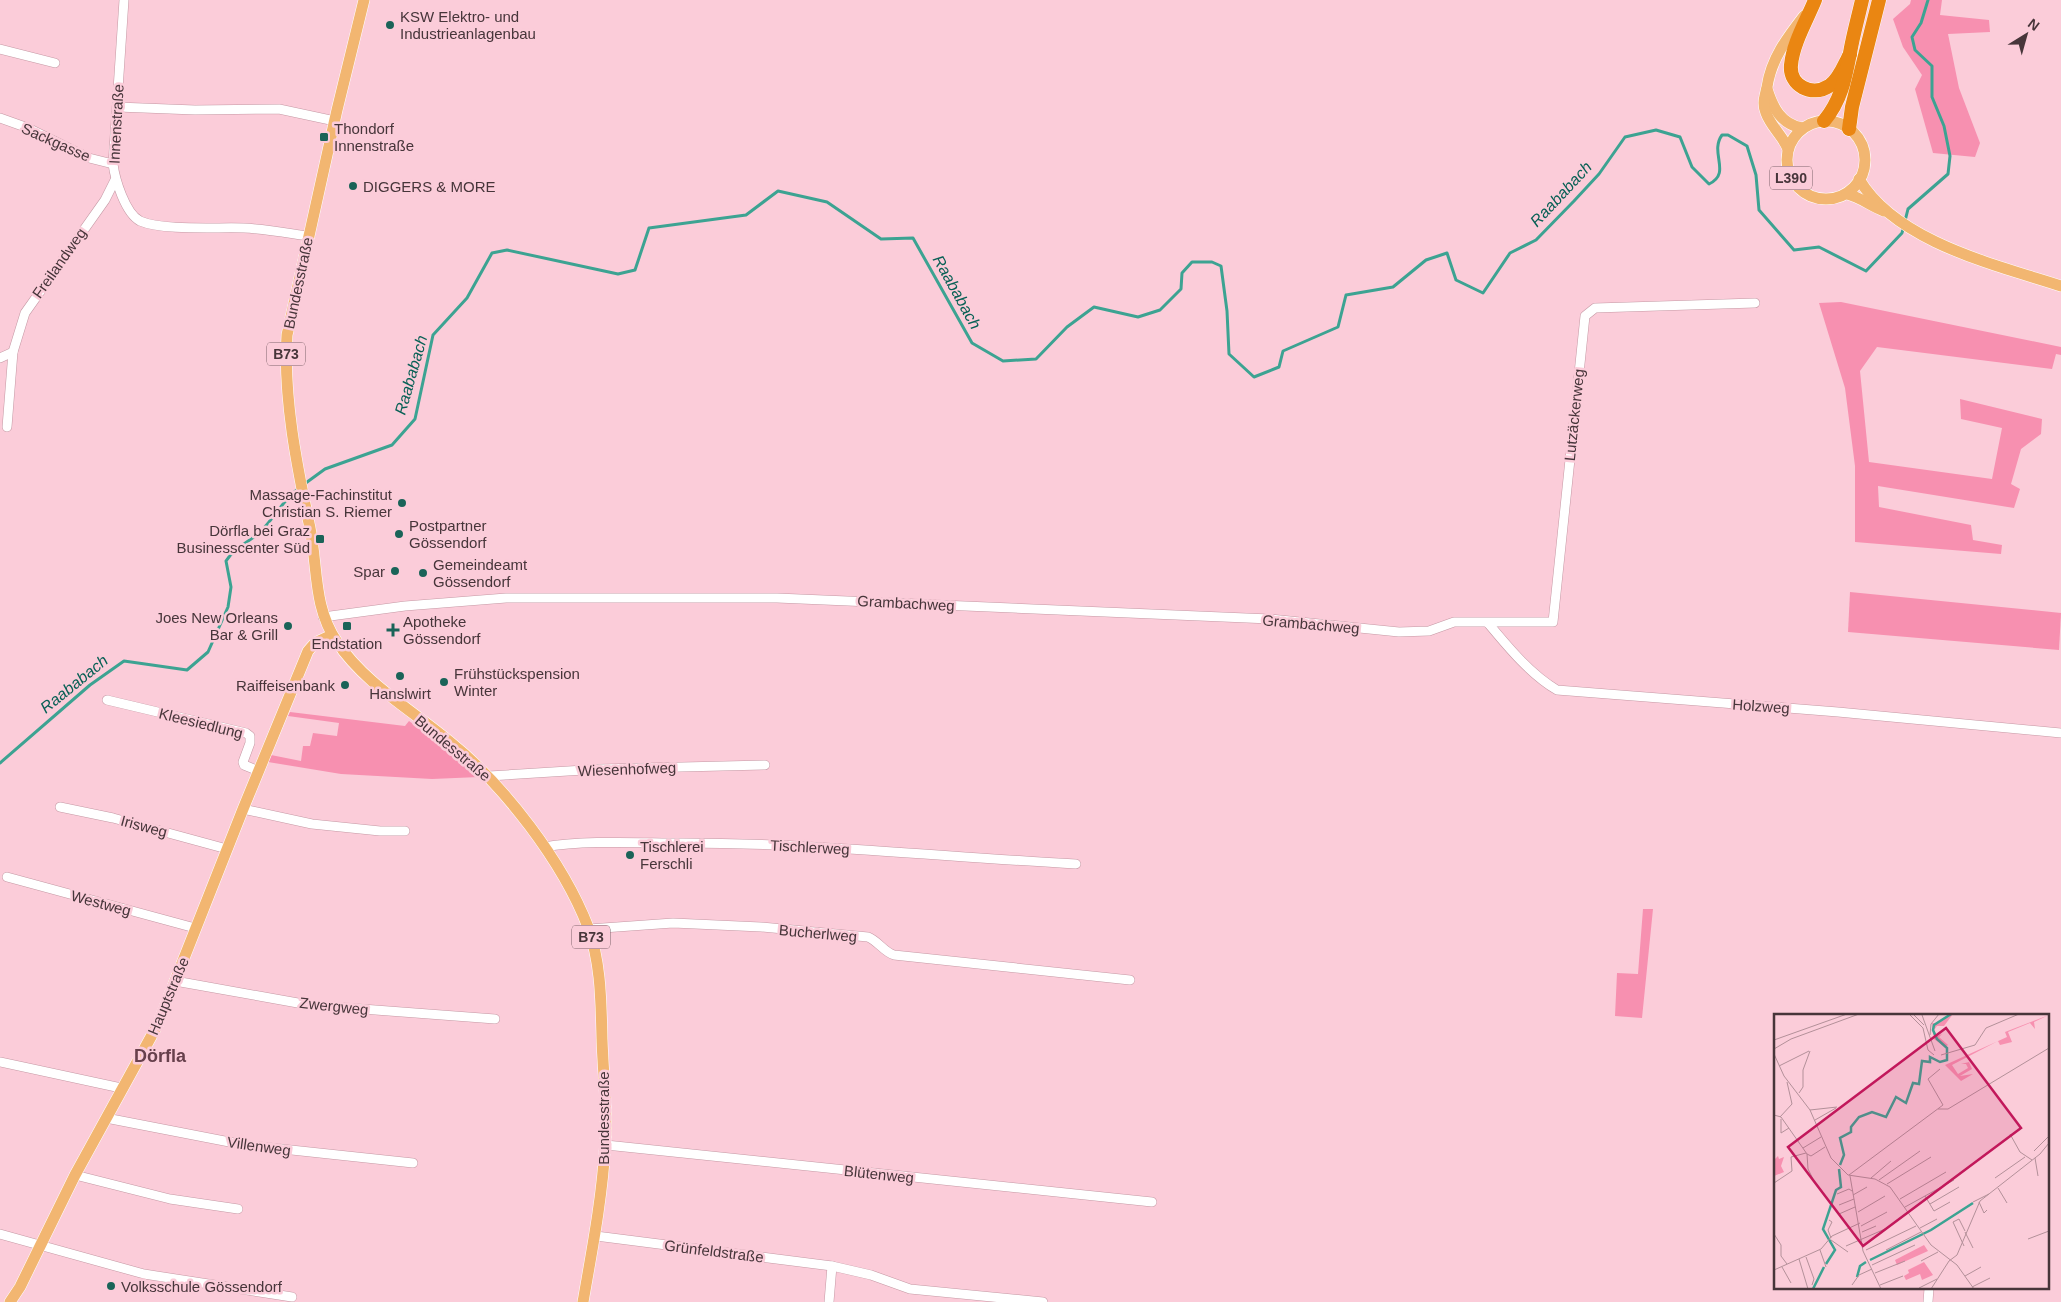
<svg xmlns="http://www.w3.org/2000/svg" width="2061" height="1302" font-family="Arial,sans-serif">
  <rect width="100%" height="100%" fill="#fbccd9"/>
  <g fill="#f790b0">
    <polygon points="1911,0 1942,0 1940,15 1989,20 1990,32 1948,34 1959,88 1980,143 1975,157 1933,153 1915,89 1922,75 1903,47 1893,19 1910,4"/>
    <polygon points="1841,302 2061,347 2061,355 2056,354 2052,369 1877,347 1860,371 1869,462 1992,479 2002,428 1961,419 1960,399 2042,419 2041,434 2021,449 2011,484 2020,489 2014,508 1878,486 1879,507 1971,525 1973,540 2002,545 2001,554 1855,542 1855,466 1845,388 1819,303"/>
    <polygon points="1850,592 2061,613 2059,650 1848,632"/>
    <polygon points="290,712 405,726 409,721 460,758 479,777 432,779 341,774 268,762 271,755 301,761 303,746 310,746 313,733 337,736 339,723 288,716"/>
    <polygon points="1643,909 1653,909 1642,1018 1615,1016 1617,973 1638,974"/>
  </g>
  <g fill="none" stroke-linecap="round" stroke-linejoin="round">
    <g stroke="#3ca392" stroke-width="3">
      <path d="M303,485L325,469L392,445L415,419L433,335L467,298L492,253L507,250L618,274L635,270L649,228L746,215L778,191L827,202L881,239L913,238L972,343L1003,361L1036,359L1067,327L1094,307L1138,317L1160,310L1181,289L1182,273L1192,262H1212L1221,266L1227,311L1229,354L1254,377L1279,367L1283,351L1338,327L1346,295L1393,287L1426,260L1447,253L1456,280L1483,293L1510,253L1536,240L1574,201L1599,174L1625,137L1656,130L1680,137L1692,167L1709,184C1732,173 1709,153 1722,135H1728L1747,146L1756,175L1759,210L1794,250L1819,247L1866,271L1902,233L1908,209L1948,174L1950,156L1944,126L1932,97V66L1915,50L1912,37L1921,23L1928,0"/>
      <path d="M0,763L90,685L124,661L187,670L208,652L228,607L231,587L226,561C235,546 251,542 262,530C275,517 283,500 298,489"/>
    </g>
    <g stroke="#c598a4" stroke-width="10">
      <g id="minor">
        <path d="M124,0L113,164C115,179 125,213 140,221C163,231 218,227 244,228C265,229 287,233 308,236"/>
        <polyline points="0,49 55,63"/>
        <polyline points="117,107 195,110 279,109 335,121"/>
        <polyline points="0,118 28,128 89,158 113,164"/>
        <polyline points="0,358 13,352"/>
        <polyline points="7,427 13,352 25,313 105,200 115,180"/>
        <polyline points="323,617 405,606 506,598 777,598 1270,619 1399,632 1429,631 1454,622 1553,622 1585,316 1595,308 1755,303"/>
        <path d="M1488,623C1508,647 1530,674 1557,690L1838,712L2061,733"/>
        <polyline points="107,700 246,733 250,736 250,743 243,762 244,765 259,771"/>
        <polyline points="489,776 600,769 765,765"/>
        <polyline points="60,807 113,818 227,849"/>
        <polyline points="243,809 312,824 380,831 405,831"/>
        <path d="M544,847C586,840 640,843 683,843C815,843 945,857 1076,864"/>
        <polyline points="7,877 195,928"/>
        <path d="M589,929L673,923L761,927L868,937C878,941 884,952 894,955L1130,980"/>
        <polyline points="175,981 309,1005 495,1019"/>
        <polyline points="0,1062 121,1088"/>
        <polyline points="106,1118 245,1145 413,1163"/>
        <polyline points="606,1145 1152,1202"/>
        <polyline points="75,1175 170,1199 238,1209"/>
        <polyline points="0,1234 144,1274 292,1297"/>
        <polyline points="596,1236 832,1266 871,1275 910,1289 1043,1302"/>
        <polyline points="829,1302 832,1266"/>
        <polyline points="1928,1302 1929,1288"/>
      </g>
    </g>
    <g stroke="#fff" stroke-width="12">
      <g id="major">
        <path d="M364,0L337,110L287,335C283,397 297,467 310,528C318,568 313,607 337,642C365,684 412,710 450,742C504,785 563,862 588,927C601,963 601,1001 602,1039C603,1074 608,1111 605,1147C602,1199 592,1250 583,1302"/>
        <path d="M1767,89C1773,108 1781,124 1802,128"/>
        <circle cx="1826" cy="160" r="39"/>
        <path d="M1788,149C1783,136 1771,127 1766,113C1762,103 1765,97 1767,87C1771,59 1787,38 1804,16"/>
        <path d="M1859,179C1896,242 1996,265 2061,286"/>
        <path d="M1847,194C1860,197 1871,206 1884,211"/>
        <polyline points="10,1302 20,1287 75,1175 158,1024 243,809 308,651 315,643 332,635"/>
      </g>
    </g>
    <g stroke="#fff" stroke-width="15">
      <g id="highway">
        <path d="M1815,0C1807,20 1793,43 1791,65C1789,86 1812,97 1829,86C1839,80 1844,65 1850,54"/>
        <path d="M1824,121C1841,101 1845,79 1850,53C1853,35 1858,18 1862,0"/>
        <polyline points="1849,129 1852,107 1879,0"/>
      </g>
    </g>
    <use href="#minor" stroke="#fff" stroke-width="9"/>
    <use href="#major" stroke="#f2b671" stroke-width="11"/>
    <use href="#highway" stroke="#ea8612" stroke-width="14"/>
  </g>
  <g fill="#1a6358" stroke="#fbccd9" stroke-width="2">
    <circle cx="390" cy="25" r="5"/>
    <rect x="319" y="132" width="10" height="10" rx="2.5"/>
    <circle cx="353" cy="186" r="5"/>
    <circle cx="402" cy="503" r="5"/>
    <circle cx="399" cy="534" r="5"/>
    <rect x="315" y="534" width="10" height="10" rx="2.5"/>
    <circle cx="395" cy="571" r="5"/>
    <circle cx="423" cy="573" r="5"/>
    <circle cx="288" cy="626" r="5"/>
    <rect x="342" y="621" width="10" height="10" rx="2.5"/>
    <path d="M390.5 622.5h5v5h5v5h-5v5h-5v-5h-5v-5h5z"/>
    <circle cx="400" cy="676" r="5"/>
    <circle cx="444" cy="682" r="5"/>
    <circle cx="345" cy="685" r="5"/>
    <circle cx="630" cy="855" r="5"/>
    <circle cx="111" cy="1286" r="5"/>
  </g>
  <g text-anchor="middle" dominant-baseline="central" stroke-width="5" stroke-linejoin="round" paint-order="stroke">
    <g fill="#fbccd9" stroke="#7d626a" stroke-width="1">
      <rect x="1770" y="166.5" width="42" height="23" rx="4"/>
      <rect x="267" y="342.5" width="38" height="23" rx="4"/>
      <rect x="572" y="925.5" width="38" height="23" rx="4"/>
    </g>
    <g font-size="14" font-weight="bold" fill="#47353a">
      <text x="1791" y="178">L390</text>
      <text x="286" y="354">B73</text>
      <text x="591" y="937">B73</text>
    </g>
    <g font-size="15" fill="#47353a" stroke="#fbccd9" text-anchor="start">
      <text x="400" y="16">KSW Elektro- und<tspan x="400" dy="17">Industrieanlagenbau</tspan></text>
      <text x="334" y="128">Thondorf<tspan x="334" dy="17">Innenstraße</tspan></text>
      <text x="363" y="186">DIGGERS &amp; MORE</text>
      <text x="392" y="494" text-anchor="end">Massage-Fachinstitut<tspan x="392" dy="17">Christian S. Riemer</tspan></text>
      <text x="409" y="525">Postpartner<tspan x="409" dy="17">Gössendorf</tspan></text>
      <text x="310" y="530" text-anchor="end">Dörfla bei Graz<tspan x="310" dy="17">Businesscenter Süd</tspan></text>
      <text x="433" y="564">Gemeindeamt<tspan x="433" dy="17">Gössendorf</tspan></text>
      <text x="385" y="571" text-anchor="end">Spar</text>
      <text x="278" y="617" text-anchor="end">Joes New Orleans<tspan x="278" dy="17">Bar &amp; Grill</tspan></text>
      <text x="403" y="621">Apotheke<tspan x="403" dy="17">Gössendorf</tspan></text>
      <text x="347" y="643" text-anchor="middle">Endstation</text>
      <text x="454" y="673">Frühstückspension<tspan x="454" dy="17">Winter</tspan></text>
      <text x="335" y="685" text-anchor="end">Raiffeisenbank</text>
      <text x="400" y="693" text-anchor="middle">Hanslwirt</text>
      <text x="640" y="846">Tischlerei<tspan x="640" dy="17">Ferschli</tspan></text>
      <text x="121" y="1286">Volksschule Gössendorf</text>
    </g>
    <g font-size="15" fill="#47353a" stroke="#fbccd9">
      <text transform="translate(116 124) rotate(-87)">Innenstraße</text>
      <text transform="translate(56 142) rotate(24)">Sackgasse</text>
      <text transform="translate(59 263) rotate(-55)">Freilandweg</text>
      <text transform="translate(298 283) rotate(-78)">Bundesstraße</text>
      <text transform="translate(1574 415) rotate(-84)">Lutzäckerweg</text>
      <text transform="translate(906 603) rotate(3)">Grambachweg</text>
      <text transform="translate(1311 624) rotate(5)">Grambachweg</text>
      <text transform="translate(1761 706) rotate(4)">Holzweg</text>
      <text transform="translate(201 723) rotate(14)">Kleesiedlung</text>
      <text transform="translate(453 748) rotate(40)">Bundesstraße</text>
      <text transform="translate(627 769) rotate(-2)">Wiesenhofweg</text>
      <text transform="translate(144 826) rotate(15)">Irisweg</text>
      <text transform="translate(810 847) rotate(3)">Tischlerweg</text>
      <text transform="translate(101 903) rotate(15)">Westweg</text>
      <text transform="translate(818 933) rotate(5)">Bucherlweg</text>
      <text transform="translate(168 996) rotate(-67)">Hauptstraße</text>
      <text transform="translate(334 1006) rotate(6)">Zwergweg</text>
      <text transform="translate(603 1118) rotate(-90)">Bundesstraße</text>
      <text transform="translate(259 1146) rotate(8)">Villenweg</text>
      <text transform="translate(879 1174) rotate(6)">Blütenweg</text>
      <text transform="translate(714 1251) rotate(7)">Grünfeldstraße</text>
    </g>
    <g font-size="16" font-style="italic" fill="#086055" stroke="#fbccd9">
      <text transform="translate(1561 194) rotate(-47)">Raababach</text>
      <text transform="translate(957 292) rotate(61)">Raababach</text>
      <text transform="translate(411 375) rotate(-74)">Raababach</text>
      <text transform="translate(74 684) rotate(-39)">Raababach</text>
    </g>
    <g font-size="18" font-weight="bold" fill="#67404c" stroke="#fbccd9">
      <text x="160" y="1056">Dörfla</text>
    </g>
  </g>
  <g transform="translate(1774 1014)">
    <rect width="275" height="275" fill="#fbccd9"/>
    <path d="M175,0H179L170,12H163L160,16L163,22L168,20L165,23L174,31L171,33L160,25L158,9H165ZM275,1L260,8L261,15L256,9L234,18L238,28L226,31L224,27L178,51L184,60L194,54L192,50H187L195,48L198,55L186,62L199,60L187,67L171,51L233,23L231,18ZM4,142L5,145L10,143L7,152L10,158L0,162V146ZM150,231L154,237L123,251L121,246ZM150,248L159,261L148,266L146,260L132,266L130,262L135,259L134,256Z" fill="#f790b0"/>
    <path fill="none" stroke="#3ca392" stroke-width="2.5" d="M66,151L70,141L66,124L77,118V113L85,103L98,98L112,103L122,83L132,89L139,69L145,70L148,47L156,48V43L166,48L173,46V34L163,25L159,16L160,11L177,0M96,246L157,216L199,189M52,250L61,236L49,215L62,176L67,173L65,155M83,263L86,252L92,248M39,275L50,253"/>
    <path fill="none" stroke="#b39099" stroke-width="1" d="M135,0L149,14L154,36L160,41M139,0L150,11M148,1L161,37M156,21L157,10L165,0M0,26L73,0M0,35L17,25L85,0M0,40L10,62L36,96L57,144L74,161L101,165L116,173L157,231L183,251L200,275M167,41L201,31L212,14L245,0M5,52L35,37M25,79L29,73V56L36,37M164,95H174L275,34M36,96L63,93M0,101L7,103L33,140L37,142L51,133M6,103L18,90L13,68M7,105V119L15,114M41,106L62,94M236,120L246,138L258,146M29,134L47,123M260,137L274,123M33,140L34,155L39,165M261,144L264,162M75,161L169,91L154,65L166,55M76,162L89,237L107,275M97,164L117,147M221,164L251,143M105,166L146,137M0,169L18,157L17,143L32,139M113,170L157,143M224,174L233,189M63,180L75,175L78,177M79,181L93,173M151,182L160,197L176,188M126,185L172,158M199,188L215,180M205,188L210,199L213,196M156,190L185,173M65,191L80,185M131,193L180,166M84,198L111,182M65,200L81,193M55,206L58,208L54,216L57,224M87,212L113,198M146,214L163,205M88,218L102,212M191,218L199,234M0,220L7,231V242L13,250M254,225L275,217M57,226L74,238M72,232L111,215M190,232L179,208L185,205L191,217M46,236L52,253M92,236L142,212M112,236L147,218M32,243L40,265L38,271M25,245L34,275M147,247L164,238M98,251L141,231M8,253L17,269M0,256L47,235L58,222L86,209M101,259L131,247M191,262L207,253M78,271L85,261L98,255M106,271L129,262M198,273L216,264M145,274L163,265M157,275L175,247L183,241L206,187L266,140L275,129"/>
    <path fill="#c2185b" fill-opacity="0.15" stroke="#c2185b" stroke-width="2.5" d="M172,14L247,114L89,232L14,133Z"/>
    <rect width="275" height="275" fill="none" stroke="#47353a" stroke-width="2.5"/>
  </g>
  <g transform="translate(2026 35) rotate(37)" stroke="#fbccd9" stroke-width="4" paint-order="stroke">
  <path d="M0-4L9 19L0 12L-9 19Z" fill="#47353a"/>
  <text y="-8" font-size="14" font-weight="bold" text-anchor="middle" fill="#47353a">N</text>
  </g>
</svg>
